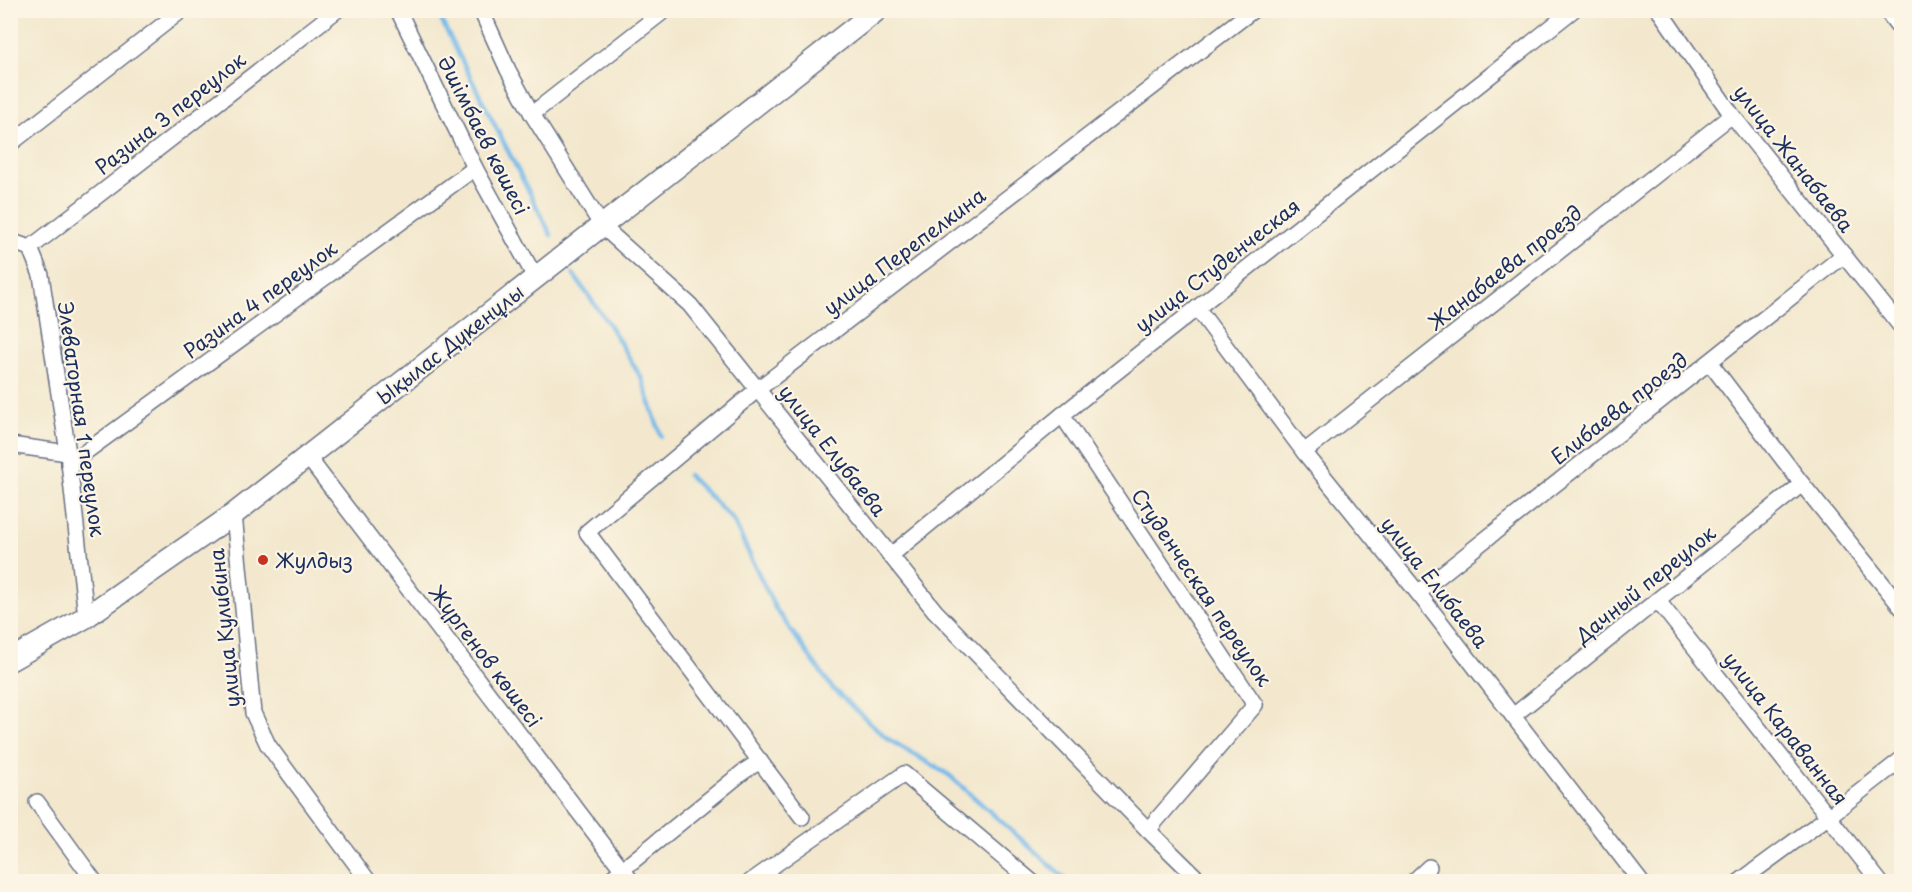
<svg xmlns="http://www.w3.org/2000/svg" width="1912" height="892" font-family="'Playpen Sans',sans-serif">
  <rect width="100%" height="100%" fill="#fcf5e5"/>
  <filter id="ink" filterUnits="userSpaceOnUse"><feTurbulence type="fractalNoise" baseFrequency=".0167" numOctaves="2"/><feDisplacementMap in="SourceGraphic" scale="12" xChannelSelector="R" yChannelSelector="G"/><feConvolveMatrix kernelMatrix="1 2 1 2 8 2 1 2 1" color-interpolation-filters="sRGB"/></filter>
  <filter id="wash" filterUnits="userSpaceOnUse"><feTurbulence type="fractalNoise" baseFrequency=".008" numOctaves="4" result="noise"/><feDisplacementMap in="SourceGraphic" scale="24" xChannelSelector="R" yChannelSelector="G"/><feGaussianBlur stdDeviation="1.35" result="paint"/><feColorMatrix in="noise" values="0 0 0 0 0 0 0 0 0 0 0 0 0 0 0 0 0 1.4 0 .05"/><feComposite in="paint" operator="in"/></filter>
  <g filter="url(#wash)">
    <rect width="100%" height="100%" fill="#f3e8ce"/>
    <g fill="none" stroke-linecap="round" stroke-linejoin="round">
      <g stroke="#73b9ea" stroke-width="4.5">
        <polyline points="436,10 551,235"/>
        <polyline points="573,274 608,323 642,379 661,436"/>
        <polyline points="688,475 733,520 775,608 833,689 888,739 949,775 1069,882"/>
      </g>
    </g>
  </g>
  <g filter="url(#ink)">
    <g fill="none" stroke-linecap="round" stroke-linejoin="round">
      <g stroke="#677085" stroke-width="18">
        <g id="street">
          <polyline points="398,10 475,168 535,277"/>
          <polyline points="481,10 508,70 532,114 602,226 690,305 935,611 1148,830 1201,882"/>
          <polyline points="1659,10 1732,115 1902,328"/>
          <polyline points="1886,10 1902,31"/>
          <polyline points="532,114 665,10"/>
          <polyline points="10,144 182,10"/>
          <polyline points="10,241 30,248 41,275 68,453 86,617"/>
          <polyline points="30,248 337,10"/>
          <polyline points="1197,308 1304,452 1418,593 1641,882"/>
          <polyline points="1710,363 1802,484 1902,608"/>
          <polyline points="1062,415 1255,705 1148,830"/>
          <polyline points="10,445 68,453"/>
          <polyline points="1304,452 1732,115"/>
          <polyline points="307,456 632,882"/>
          <polyline points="69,464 475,168"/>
          <polyline points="234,514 253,713 268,745 369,882"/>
          <polyline points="890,556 1062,415 1573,10"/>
          <polyline points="1418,593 1844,255"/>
          <polyline points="1658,601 1880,882"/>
          <polyline points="1513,716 1802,484"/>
          <polyline points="37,802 95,882"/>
          <polyline points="802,817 587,532 758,389 1253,10"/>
          <polyline points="607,882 743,772 760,761"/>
          <polyline points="750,882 904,774 1032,882"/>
          <polyline points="1413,882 1429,867"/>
          <polyline points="1739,882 1829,816 1902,759"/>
        </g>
      </g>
      <g stroke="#677085" stroke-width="24">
        <polyline id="secondary" points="10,660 86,617 234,514 877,10"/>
      </g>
      <use href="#street" stroke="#fff" stroke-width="15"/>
      <use href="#secondary" stroke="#fff" stroke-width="21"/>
    </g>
  </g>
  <circle fill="#c8321e" stroke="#fcf5e5" stroke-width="2" cx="263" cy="560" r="6"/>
  <g text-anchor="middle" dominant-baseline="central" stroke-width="4.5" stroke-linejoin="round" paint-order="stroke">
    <g font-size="20" fill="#1b2f5e" stroke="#fcf5e5">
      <text transform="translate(170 113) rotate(-38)">Разина 3 переулок</text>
      <text transform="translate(484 135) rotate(63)">Әшімбаев көшесі</text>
      <text transform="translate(1794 158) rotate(52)">улица Жанабаева</text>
      <text transform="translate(904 251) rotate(-37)">улица Перепелкина</text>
      <text transform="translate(1217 265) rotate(-38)">улица Студенческая</text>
      <text transform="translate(1505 267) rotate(-38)">Жанабаева проезд</text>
      <text transform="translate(260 299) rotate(-36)">Разина 4 переулок</text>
      <text transform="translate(450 344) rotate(-38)">Ықылас Дүкенұлы</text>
      <text transform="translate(1619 408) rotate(-38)">Елибаева проезд</text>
      <text transform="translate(82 419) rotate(82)">Элеваторная 1 переулок</text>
      <text transform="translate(833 450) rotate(52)">улица Елубаева</text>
      <text transform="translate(1435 582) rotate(52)">улица Елибаева</text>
      <text transform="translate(1645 584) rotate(-39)">Дачный переулок</text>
      <text transform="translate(1202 587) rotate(56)">Студенческая переулок</text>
      <text transform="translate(224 628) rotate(-96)">улица Кулибина</text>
      <text transform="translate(486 656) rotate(53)">Жүргенов көшесі</text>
      <text transform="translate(1786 728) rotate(52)">улица Караванная</text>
    </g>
    <g font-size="20" fill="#1b2f5e" stroke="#fcf5e5" text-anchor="start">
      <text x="275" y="560">Жулдыз</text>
    </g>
  </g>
  <rect width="1912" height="892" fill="none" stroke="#fcf5e5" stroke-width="36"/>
</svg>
